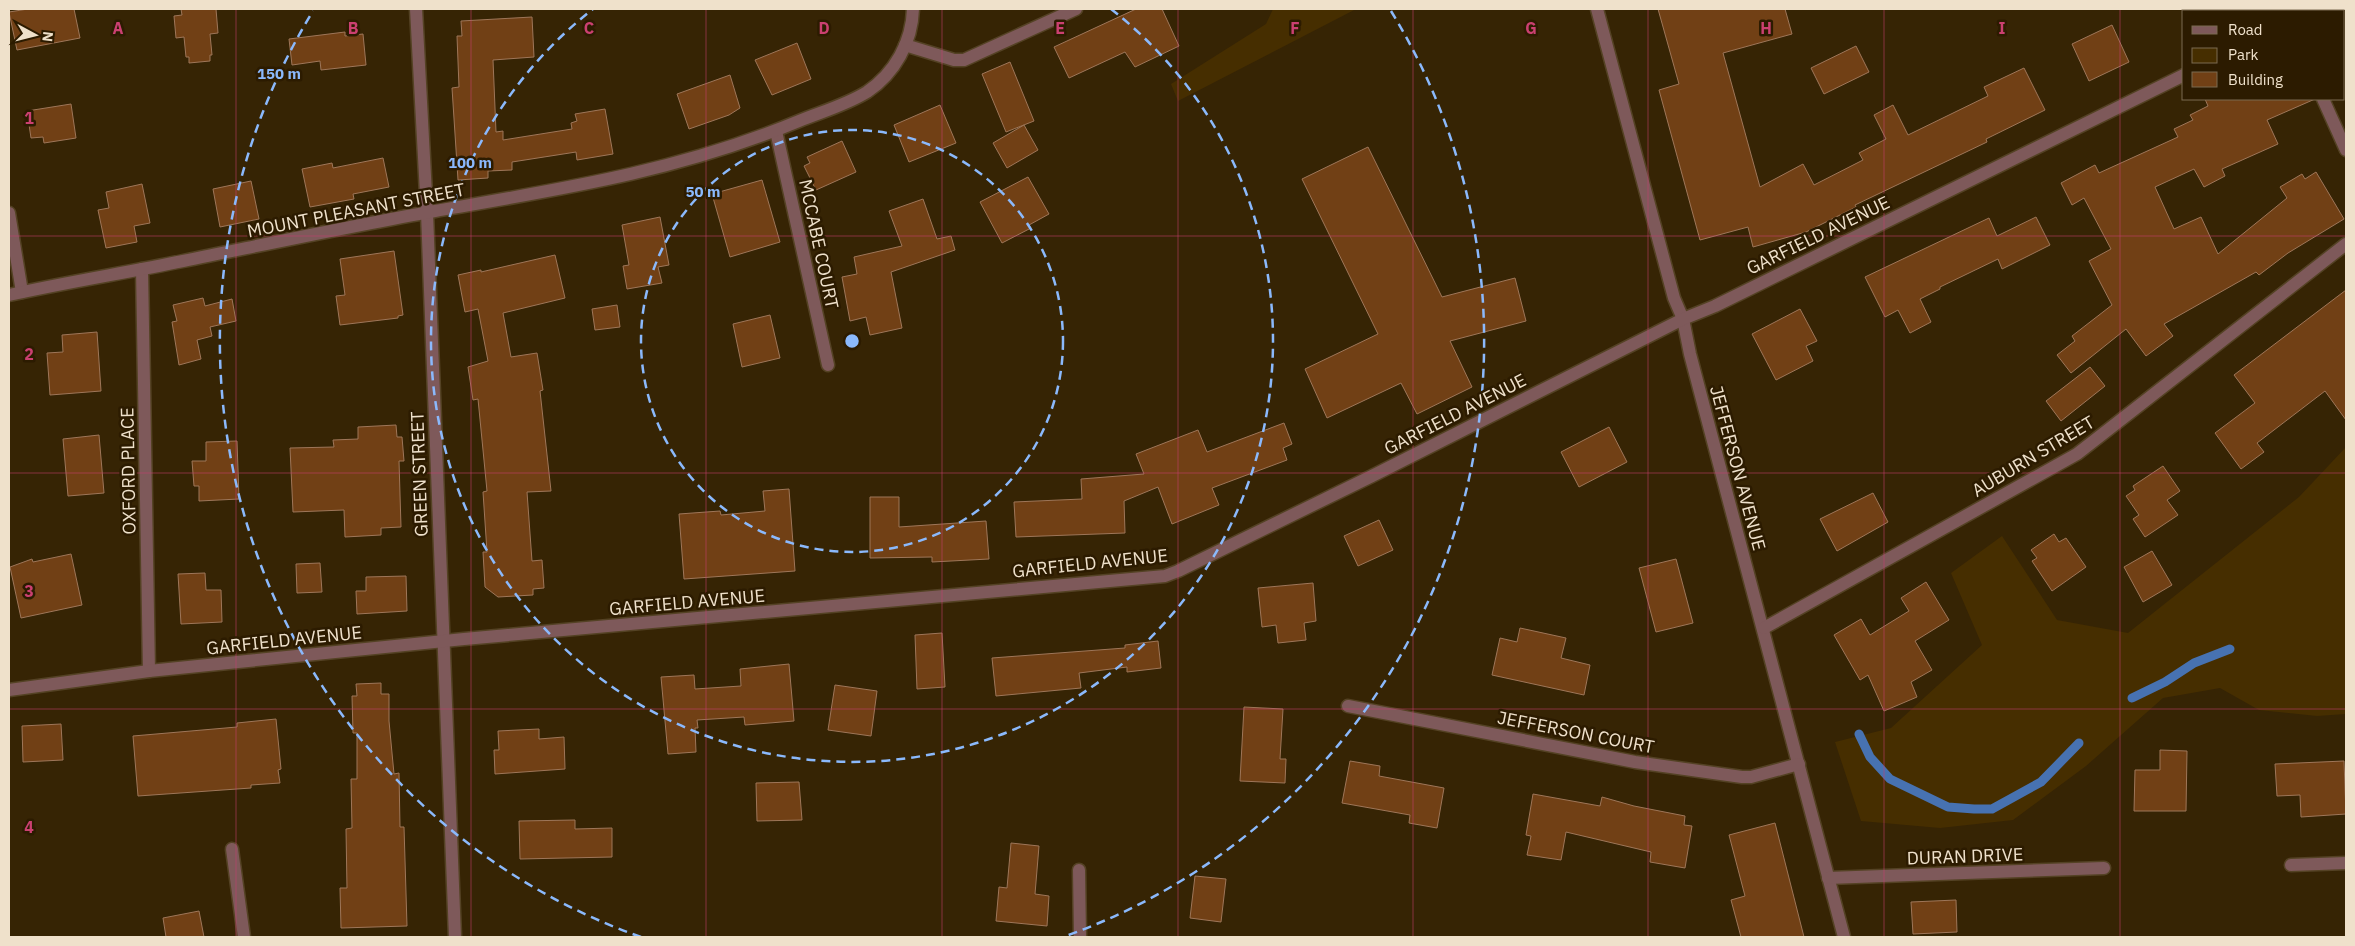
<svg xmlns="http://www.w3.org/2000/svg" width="2355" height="946" font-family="'IBM Plex Sans',sans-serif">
  <rect width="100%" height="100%" fill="#362404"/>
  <g fill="#462e00">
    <polygon points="1273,9 1356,9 1178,101 1171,84 1266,24"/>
    <polygon points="2346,447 2346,714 2317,716 2259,710 2220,688 2163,698 2086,766 2013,820 1940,828 1861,821 1835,742 1891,728 1982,645 1951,573 2002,536 2057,620 2128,633 2299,497"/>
  </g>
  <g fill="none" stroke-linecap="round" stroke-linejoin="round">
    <g stroke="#4772b1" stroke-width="9">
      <polyline points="2132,698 2165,682 2194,663 2230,649"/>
      <polyline points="1859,734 1870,757 1890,779 1948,807 1974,809 1992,809 2041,782 2079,743"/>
    </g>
  </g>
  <g fill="#714015" stroke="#9e7659">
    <polygon points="28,9 74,9 80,38 17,50 9,12"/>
    <polygon points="181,9 216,9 218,33 210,34 212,55 210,55 210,61 189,63 189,57 186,57 184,37 176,38 174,16 182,15"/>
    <polygon points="1136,9 1162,9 1179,46 1135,67 1125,52 1069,78 1054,47"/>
    <polygon points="1658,9 1785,9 1792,34 1723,53 1760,187 1803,164 1814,185 1863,160 1859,153 1886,139 1874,115 1893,105 1908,135 1988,96 1984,87 2024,68 2045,110 1986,139 1987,142 1855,205 1856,207 1806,232 1753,247 1748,227 1700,240 1659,90 1679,84"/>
    <polygon points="532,17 534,57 493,60 496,132 503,131 503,140 572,129 571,123 577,121 575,114 605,109 613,154 577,160 576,152 512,162 512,170 488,171 488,178 458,180 452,88 459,87 457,36 462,36 461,21"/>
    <polygon points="2112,25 2129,62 2089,81 2072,44"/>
    <polygon points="345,32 345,36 363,34 366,65 321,70 320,61 292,65 289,39"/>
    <polygon points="797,43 811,79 772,95 755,60"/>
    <polygon points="1856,46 1869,72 1824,94 1811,68"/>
    <polygon points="1010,62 1034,121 1006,132 982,74"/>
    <polygon points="730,75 740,108 729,115 689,129 677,94"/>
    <polygon points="2205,99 2315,99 2267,120 2278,144 2222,169 2225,176 2204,187 2194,169 2155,187 2174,229 2201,217 2218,254 2287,198 2280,187 2302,174 2305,179 2316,172 2344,219 2288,253 2259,275 2256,272 2164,324 2173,336 2146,356 2126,329 2071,373 2057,355 2075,341 2072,336 2112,305 2089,261 2111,249 2084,198 2072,205 2061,183 2095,165 2099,173 2178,137 2174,129 2193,120 2190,115 2208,106"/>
    <polygon points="71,104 76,138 44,143 43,137 31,138 27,111"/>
    <polygon points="940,105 956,143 909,162 894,125"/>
    <polygon points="1024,125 1038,150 1007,168 993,143"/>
    <polygon points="842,141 856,172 816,190 804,166 810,163 807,157"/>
    <polygon points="1368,147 1442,297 1515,278 1526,321 1450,341 1472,387 1417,414 1401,383 1327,418 1305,369 1378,334 1302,179"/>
    <polygon points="383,158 389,187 353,194 354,199 310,207 302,169 332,163 333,168"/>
    <polygon points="1028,177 1049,214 1029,225 1031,228 1002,243 980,202"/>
    <polygon points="762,180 780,242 730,257 712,194"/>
    <polygon points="251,181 259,219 220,227 213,189"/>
    <polygon points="142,184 150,223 134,226 137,242 106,248 98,210 109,208 106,192"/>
    <polygon points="923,199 937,239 951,236 955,250 891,272 902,328 870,335 866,317 850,321 842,277 857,274 854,257 902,246 889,211"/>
    <polygon points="660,217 669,265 658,267 662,283 627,289 623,266 629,265 622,225"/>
    <polygon points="2036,217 2050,245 2002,269 1998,259 1940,287 1940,289 1920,299 1931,322 1910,333 1898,310 1885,317 1865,277 1989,218 1997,236"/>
    <polygon points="394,251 403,315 398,316 398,318 340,325 336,296 345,295 340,259"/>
    <polygon points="555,255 565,298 503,313 511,357 537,353 543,390 540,391 551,491 527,492 532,561 542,560 544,588 533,589 533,595 498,597 485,587 483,552 487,552 483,492 487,491 478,399 473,400 468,367 488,361 478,309 465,312 458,275 481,270 481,272"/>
    <polygon points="2346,290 2346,420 2325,391 2257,443 2264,452 2241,469 2215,433 2255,403 2234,375"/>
    <polygon points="203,298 205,306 232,299 236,321 210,327 212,336 197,340 201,359 179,365 172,322 177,321 173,305"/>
    <polygon points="617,305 620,327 595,330 592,309"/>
    <polygon points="1800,309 1817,341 1806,346 1813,361 1776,380 1752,334"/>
    <polygon points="770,315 780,358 742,367 733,324"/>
    <polygon points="97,332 101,391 50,395 47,353 63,352 62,335"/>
    <polygon points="2090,367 2105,386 2061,421 2046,401"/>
    <polygon points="1284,423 1292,444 1283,448 1287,460 1212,488 1219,505 1172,524 1158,487 1124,501 1125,533 1016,537 1014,502 1082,499 1081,479 1144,474 1136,454 1198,430 1207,452"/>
    <polygon points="396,425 397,437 402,437 404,461 399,461 401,527 381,528 381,535 345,537 344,510 293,512 290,448 334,447 333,440 358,439 358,427"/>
    <polygon points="1609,427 1627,462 1579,487 1561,452"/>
    <polygon points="99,435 104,493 68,496 63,439"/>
    <polygon points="237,441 239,499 199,501 199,486 194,486 192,461 206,461 206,442"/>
    <polygon points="2163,466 2180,491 2167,500 2178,515 2145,537 2133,519 2139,515 2126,496 2135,490 2133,486"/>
    <polygon points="789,489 795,571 684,579 679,514 720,511 721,515 765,511 763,491"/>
    <polygon points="1873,493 1888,522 1837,551 1820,519"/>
    <polygon points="870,497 899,497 899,527 986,521 989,559 932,562 932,557 870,558"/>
    <polygon points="1379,520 1393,550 1358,566 1344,536"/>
    <polygon points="2054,534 2059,542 2066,538 2086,567 2052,591 2032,561 2037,558 2031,550"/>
    <polygon points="2152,551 2172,585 2143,602 2124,567"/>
    <polygon points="71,554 82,605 21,618 10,567 32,559 33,562"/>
    <polygon points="1676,559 1693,623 1656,632 1639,568"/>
    <polygon points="320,563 322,592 297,593 296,564"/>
    <polygon points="205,573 206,590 221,590 222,622 181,624 178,574"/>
    <polygon points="406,576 407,611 357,614 356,591 366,591 366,577"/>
    <polygon points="1926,582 1949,620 1915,641 1932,670 1911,682 1917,697 1884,711 1868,675 1860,680 1834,635 1861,619 1870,635 1909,611 1901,598"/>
    <polygon points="1313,583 1316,621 1304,623 1306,640 1278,643 1276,625 1262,627 1258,588"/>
    <polygon points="1520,628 1566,638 1561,658 1590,665 1584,695 1492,675 1500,638 1517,642"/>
    <polygon points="942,633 945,687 917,689 915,635"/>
    <polygon points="1158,641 1161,668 1127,672 1127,667 1079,673 1081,688 996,696 992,658 1125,648 1125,645"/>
    <polygon points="789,664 794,721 745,725 744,717 697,720 698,728 695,728 696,752 668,754 661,677 694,675 695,689 741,686 740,669"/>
    <polygon points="381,683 381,694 389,694 389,721 394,774 399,773 400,827 404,827 407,926 341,928 340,888 347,888 346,829 352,828 351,779 357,779 357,733 353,733 352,696 357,696 356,684"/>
    <polygon points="835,685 877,691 871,736 828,730"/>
    <polygon points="1244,707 1283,709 1280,759 1286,759 1285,783 1240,781"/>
    <polygon points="276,719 281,769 278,770 280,783 251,785 251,788 138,796 133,736 237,727 237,723"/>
    <polygon points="61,724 63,760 23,762 22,726"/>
    <polygon points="539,729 539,739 564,737 565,769 495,774 494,750 499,750 498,731"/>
    <polygon points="2160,750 2187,751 2186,811 2134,811 2135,770 2160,770"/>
    <polygon points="1350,761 1380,766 1379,776 1444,788 1437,828 1409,823 1410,815 1342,803"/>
    <polygon points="2344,761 2346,814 2301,817 2300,795 2277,796 2275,764"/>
    <polygon points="799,782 802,820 757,821 756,783"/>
    <polygon points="1533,794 1600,806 1602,797 1634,806 1685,816 1684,825 1692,826 1685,868 1650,862 1651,852 1566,832 1561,860 1527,855 1531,836 1526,835"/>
    <polygon points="575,820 575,829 612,828 612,857 520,859 519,821"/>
    <polygon points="1775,823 1804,937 1741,937 1731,900 1745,896 1729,835"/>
    <polygon points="1011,843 1039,846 1035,894 1049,896 1047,926 996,921 999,887 1007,888"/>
    <polygon points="1195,876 1226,879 1221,922 1190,918"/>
    <polygon points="1956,900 1957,932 1913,934 1911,902"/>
    <polygon points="199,911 204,937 166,937 163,918"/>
  </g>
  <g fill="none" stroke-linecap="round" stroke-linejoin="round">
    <g stroke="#544224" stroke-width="15">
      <g id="minor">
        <polyline points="416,9 427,213 455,937"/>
        <polyline points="1597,9 1674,298 1683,319 1690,354 1844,937"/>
        <polyline points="2282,9 2283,11"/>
        <polyline points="905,45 954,60 964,60 1076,9"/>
        <polyline points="2323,99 2346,150"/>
        <polyline points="776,131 828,365"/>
        <polyline points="9,213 22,292"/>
        <polyline points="142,269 149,671"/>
        <path d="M9,295C67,282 125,273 183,261C267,244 351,226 435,211C562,189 679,171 799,121C821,112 846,105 867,92C895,73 912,42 913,9"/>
        <polyline points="1764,628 2077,454 2346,244"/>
        <polyline points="9,690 149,671 464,639 1165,576 1178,571 1372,476 1683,319 1715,306 2184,75"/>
        <polyline points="1348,706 1635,762 1742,777 1751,777 1799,764"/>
        <polyline points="232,849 244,937"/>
        <polyline points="2291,865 2346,863"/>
        <polyline points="1079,870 1080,937"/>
        <polyline points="1828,878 2104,868"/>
      </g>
    </g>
    <use href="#minor" stroke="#7e595a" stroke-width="12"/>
  </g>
  <path fill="none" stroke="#cb4071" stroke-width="1" stroke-opacity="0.55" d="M236,9V937M471,9V937M706,9V937M942,9V937M1178,9V937M1413,9V937M1648,9V937M1884,9V937M2120,9V937M9,236H2346M9,473H2346M9,709H2346"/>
  <g fill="none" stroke="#8bb9fc" stroke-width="2.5" stroke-dasharray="9 6">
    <circle cx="852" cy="341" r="211"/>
    <path d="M1111 9A421 421 0 1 1 593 9"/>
    <path d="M641 937A632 632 0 0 1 313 11M1391 11A632 632 0 0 1 1063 937"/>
  </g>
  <g text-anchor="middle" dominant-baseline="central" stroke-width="5" stroke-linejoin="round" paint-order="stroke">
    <g font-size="18" fill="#efe1cb" stroke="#2c1b00">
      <text transform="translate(356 210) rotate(-11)">MOUNT PLEASANT STREET</text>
      <text transform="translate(1818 235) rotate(-26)">GARFIELD AVENUE</text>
      <text transform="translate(819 244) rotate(78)">MCCABE COURT</text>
      <text transform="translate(1455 414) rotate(-27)">GARFIELD AVENUE</text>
      <text transform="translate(2033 456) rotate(-31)">AUBURN STREET</text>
      <text transform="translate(1738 468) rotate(75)">JEFFERSON AVENUE</text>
      <text transform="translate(128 471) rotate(-91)">OXFORD PLACE</text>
      <text transform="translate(419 474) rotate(-92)">GREEN STREET</text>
      <text transform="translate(1090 563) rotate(-6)">GARFIELD AVENUE</text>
      <text transform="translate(687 602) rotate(-5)">GARFIELD AVENUE</text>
      <text transform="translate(284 640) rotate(-6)">GARFIELD AVENUE</text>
      <text transform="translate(1576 732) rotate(11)">JEFFERSON COURT</text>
      <text transform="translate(1965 856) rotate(-2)">DURAN DRIVE</text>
    </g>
  </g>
  <g font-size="16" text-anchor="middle" font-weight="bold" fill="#cb4071" stroke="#2c1b00" stroke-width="5" stroke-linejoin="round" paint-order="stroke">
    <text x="118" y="34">A</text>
    <text x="353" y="34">B</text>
    <text x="589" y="34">C</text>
    <text x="824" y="34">D</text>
    <text x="1060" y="34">E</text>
    <text x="1295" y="34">F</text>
    <text x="1531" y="34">G</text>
    <text x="1766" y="34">H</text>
    <text x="2002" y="34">I</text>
    <text x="29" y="124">1</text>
    <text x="29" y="360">2</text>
    <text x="29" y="597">3</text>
    <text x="29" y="833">4</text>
  </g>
  <circle cx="852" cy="341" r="8" fill="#8bb9fc" stroke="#2c1b00" stroke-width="2.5"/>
  <g font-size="15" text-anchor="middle" font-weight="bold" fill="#8bb9fc" stroke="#2c1b00" stroke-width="5" stroke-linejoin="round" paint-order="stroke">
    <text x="279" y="79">150 m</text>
    <text x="470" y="168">100 m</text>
    <text x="703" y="197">50 m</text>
  </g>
  <rect width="2355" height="946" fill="none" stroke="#efe1cb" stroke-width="20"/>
  <rect x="2182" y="10" width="162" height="90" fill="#2c1b00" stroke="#7a6a51"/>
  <rect x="2192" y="26" width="25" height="8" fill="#7e595a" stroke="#7a6a51"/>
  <text x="2228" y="35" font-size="15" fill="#efe1cb">Road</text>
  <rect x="2192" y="48" width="25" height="15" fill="#462e00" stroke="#7a6a51"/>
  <text x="2228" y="60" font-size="15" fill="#efe1cb">Park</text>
  <rect x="2192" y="72" width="25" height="15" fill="#714015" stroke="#7a6a51"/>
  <text x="2228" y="85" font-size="15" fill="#efe1cb">Building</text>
  <g transform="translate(35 35) rotate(97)" stroke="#2c1b00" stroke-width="4" paint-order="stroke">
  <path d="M0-4L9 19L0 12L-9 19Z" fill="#efe1cb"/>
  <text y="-8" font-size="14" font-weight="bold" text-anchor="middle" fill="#efe1cb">N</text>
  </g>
</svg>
